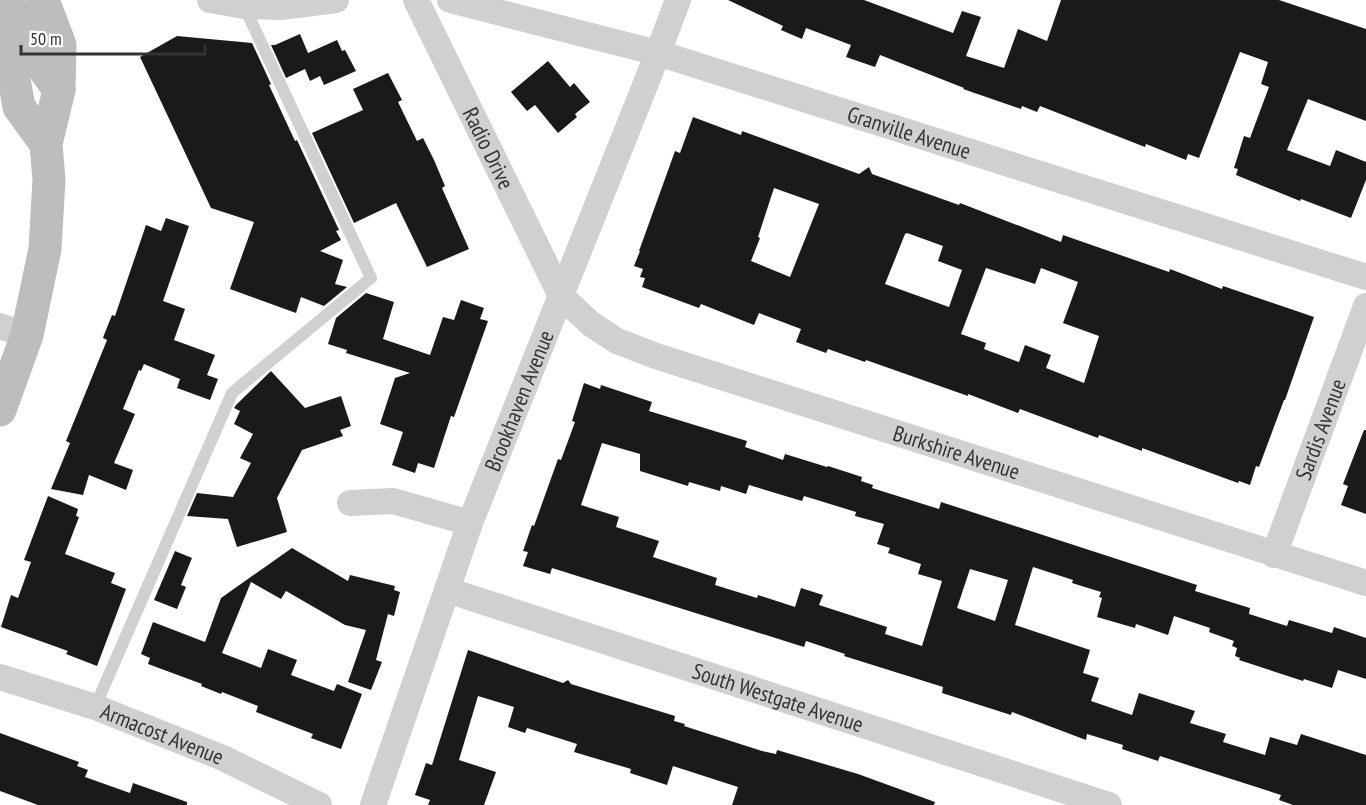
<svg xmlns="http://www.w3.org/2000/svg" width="1366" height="805" font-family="'PT Sans Narrow',sans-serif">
  <rect width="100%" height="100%" fill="#fff"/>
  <g fill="#1a1a1a" fill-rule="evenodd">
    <polygon points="728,0 864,0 953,33 962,11 981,17 966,56 1004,68 1018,29 1047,41 1061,0 1279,0 1366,29 1366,121 1308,99 1287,150 1330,166 1336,150 1366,162 1366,180 1351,218 1301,199 1300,201 1236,175 1238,169 1234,168 1244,136 1250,138 1269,87 1261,84 1268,62 1240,52 1199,158 1188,154 1186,160 1146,144 1145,147 1040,106 1037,112 1022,106 1021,109 963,89 964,88 880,55 875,67 846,57 851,45 806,28 802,39 781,30 783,26"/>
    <polygon points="300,34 308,53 337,40 342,51 345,50 356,71 324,85 320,76 310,81 305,69 286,78 271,45 275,45"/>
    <polygon points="177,36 252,43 271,84 269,85 295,141 297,140 339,230 336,231 341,240 320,251 343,260 335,284 347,287 324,306 301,297 296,313 230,289 254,222 211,208 140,57"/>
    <polygon points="548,61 570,87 574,83 590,102 575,114 577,117 558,133 535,105 527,111 511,92"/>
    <polygon points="388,73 402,100 398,102 417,141 423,138 434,160 445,186 442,188 469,249 427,267 396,203 354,223 312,133 363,110 353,89"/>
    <path d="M693,117L741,135L742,131L859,174L869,167L872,174L959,205L960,203L1061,242L1063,235L1169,272L1170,269L1222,289L1223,286L1314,317L1285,400H1284L1259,467L1256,466L1250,485L1239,481L1238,483L1142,448V451L1099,435L1098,438L1020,409L1018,413L968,394V396L866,360L865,362L828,349L826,353L796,342L801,329L759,313L754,325L701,304L699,308L642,287L645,278L640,277L643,269L634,266L640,251H639L675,151L680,153ZM774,188L819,204L790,277L751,261L760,238L758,237ZM907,233L943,246L938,261L962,270L949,307L885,284L905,234ZM986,268L1035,284L1041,268L1078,282L1063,323L1099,336L1084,383L1046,368L1051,355L1025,345L1019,362L984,349L986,343L961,334Z"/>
    <polygon points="166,218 189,226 163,301 185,309 174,340 215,355 207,375 218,379 210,400 177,388 180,379 144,364 141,371 139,370 123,409 135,414 114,463 133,470 126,490 89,475 83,495 51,489 70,443 66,441 107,340 103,338 104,335 112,315 115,316 146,225 161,231"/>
    <polygon points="366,293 394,302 383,339 430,355 443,317 454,320 461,300 484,308 480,319 488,321 454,417 451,416 434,468 418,463 415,473 392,465 403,432 380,424 395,378 410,373 346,353 347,350 328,344 336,318"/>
    <polygon points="271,371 305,408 341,396 351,426 340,430 343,436 302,450 277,498 287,532 237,547 228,519 187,516 197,493 233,497 251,463 240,458 253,434 234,424 240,411 234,408 236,405"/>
    <path d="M584,383L600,389L601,385L652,402L649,411L747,441L745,447L783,460L785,454L827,467L828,466L862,477L861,481L873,485L872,488L939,509L941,502L1197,585L1195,591L1250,608L1249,614L1287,626L1289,620L1332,633L1334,627L1366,638V679L1338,670L1332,688L1304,679L1303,681L1239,660L1240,658L1235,656L1237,648L1232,646L1234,641L1209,632L1210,628L1174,616L1168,635L1136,624L1135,628L1097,617L1102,598L1099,597L1101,592L1072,583L1073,580L1033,567L1015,625L1090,650L1083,673L1099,678L1091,701L1132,715L1139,693L1195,711L1190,723L1226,734L1223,742L1265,755L1270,737L1297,745L1301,734L1366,755V805H1293L1279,800L1281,795L1203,770L1160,756L1158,761L1122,749L1123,745L1087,734L1086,740L1012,712L1011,715L942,693L943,687L844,656L845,654L806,641L804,647L552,568L550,574L523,566L528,552L523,551L532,525L534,526L558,459L561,460L575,422L572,421ZM602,443L640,454V471L688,486L689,482L720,491L721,486L746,494L749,485L802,501L804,496L856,512L855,516L884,524L877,544L890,548L888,553L921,564L918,574L942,581L922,646L885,634L887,627L819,605L823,595L801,588L795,607L758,595L757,598L715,585L717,578L653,557L659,541L616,527L619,517L581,505ZM970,569L1008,580L995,621L957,608Z"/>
    <polygon points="1364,430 1366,430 1366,514 1341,505 1348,486 1343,484"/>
    <polygon points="48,496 78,509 76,516 79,517 65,554 115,573 111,583 126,589 97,666 66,654 68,651 1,627 11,595 18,598 31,562 24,560"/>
    <polygon points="292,548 348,581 350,575 395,586 394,590 400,592 394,616 388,614 376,660 382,662 371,690 348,682 366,630 345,625 286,591 281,599 251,582 222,653 261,668 268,649 297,660 291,675 334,691 337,684 362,694 341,749 311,738 313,734 256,712 258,706 222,692 221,694 201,686 202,684 148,664 150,658 141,654 153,622 205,642 221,598"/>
    <polygon points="175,551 192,558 181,585 186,587 177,609 154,600"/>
    <polygon points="468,650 563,683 568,680 571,684 675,716 674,721 685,724 684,726 762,751 776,754 777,750 858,774 935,802 934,805 732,805 738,787 673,766 667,785 630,773 631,769 574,752 577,744 527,728 525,733 508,727 514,707 478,696 459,760 496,772 484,805 428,805 430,800 415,795 426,763 432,765"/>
    <polygon points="0,733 79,762 77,766 88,770 85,777 130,793 133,783 187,802 187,805 38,805 0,791"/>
  </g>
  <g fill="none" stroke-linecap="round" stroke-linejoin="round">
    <polyline stroke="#d0d0d0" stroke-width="12" points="95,707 232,393 371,278 243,4"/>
    <g stroke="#d0d0d0" stroke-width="26">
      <polyline points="210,0 244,6 281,7 336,0"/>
      <path id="s1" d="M416,0L561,296L591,324L617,341L656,356L1366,583"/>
      <path id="s2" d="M450,0L658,53L1366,277"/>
      <polyline points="0,326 27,335"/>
      <polyline points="350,503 393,501 470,523"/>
      <path id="s3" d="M1274,555L1366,306"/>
      <path id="s4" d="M447,590L1109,805"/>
      <path id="s5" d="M0,677L95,707L223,758L319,805"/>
      <path id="s6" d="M373,805L470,523L658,53L678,0"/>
    </g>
    <g stroke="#bdbdbd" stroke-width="33">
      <polyline points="8,0 27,44 59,90"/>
      <polyline points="0,28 9,52 19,107 46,144"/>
      <polyline points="0,410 27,335 45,249 49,180 46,144 59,90 60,45 43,0"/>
    </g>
  </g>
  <g text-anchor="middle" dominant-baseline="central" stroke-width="6" stroke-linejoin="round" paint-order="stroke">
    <g font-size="22" fill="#333" stroke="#fff">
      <text stroke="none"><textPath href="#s2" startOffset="478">Granville Avenue</textPath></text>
      <text stroke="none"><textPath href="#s1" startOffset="165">Radio Drive</textPath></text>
      <text stroke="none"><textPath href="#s6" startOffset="430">Brookhaven Avenue</textPath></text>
      <text stroke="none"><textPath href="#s3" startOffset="134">Sardis Avenue</textPath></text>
      <text stroke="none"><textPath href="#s1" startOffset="759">Burkshire Avenue</textPath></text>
      <text stroke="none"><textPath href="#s4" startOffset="348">South Westgate Avenue</textPath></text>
      <text stroke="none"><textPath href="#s5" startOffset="172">Armacost Avenue</textPath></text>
    </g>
  </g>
  <path d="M21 45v9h184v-9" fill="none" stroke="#333333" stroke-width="3"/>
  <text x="30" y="45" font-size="18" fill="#333333" stroke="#ffffff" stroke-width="4.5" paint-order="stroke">50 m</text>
</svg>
